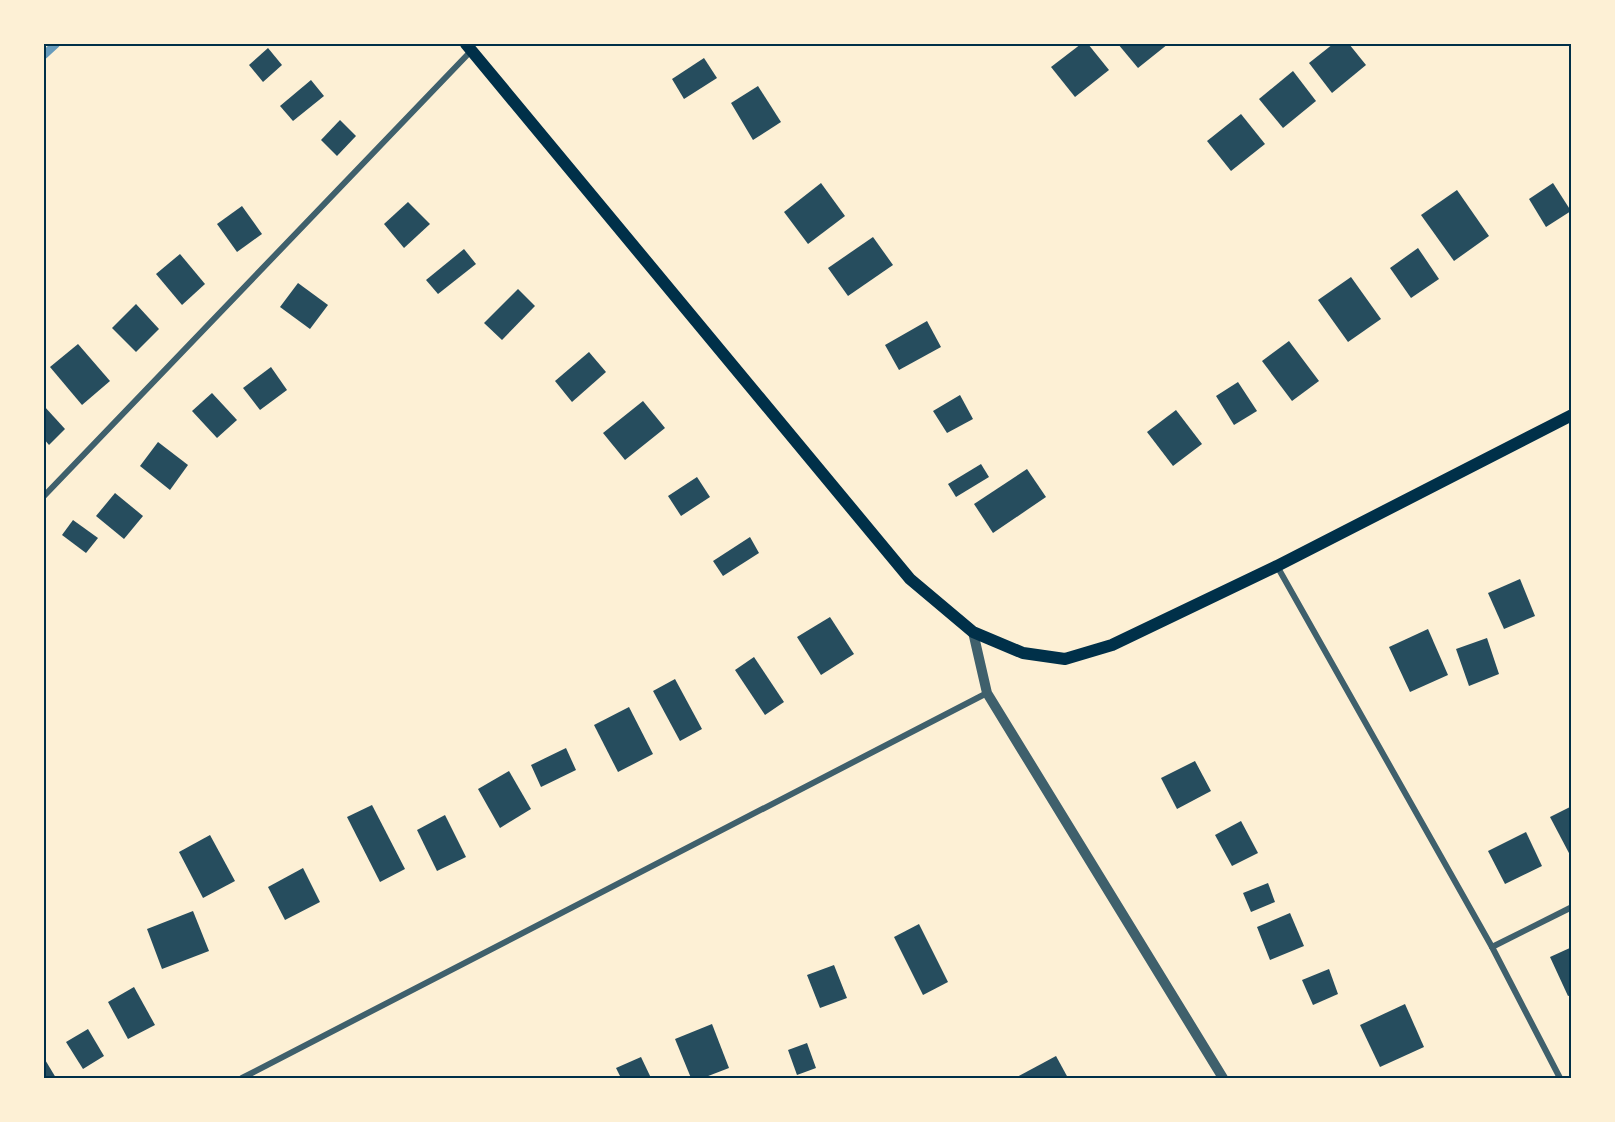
<svg xmlns="http://www.w3.org/2000/svg" width="1615" height="1122" font-family="'Noto Sans',sans-serif">
  <rect width="100%" height="100%" fill="#fdf0d5"/>
  <g fill="none" stroke-linecap="round" stroke-linejoin="round">
    <polyline stroke="#669bbc" stroke-width="8" points="44,55 56,44"/>
  </g>
  <g fill="#264d5e">
    <polygon points="1081,44 1088,44 1109,70 1075,97 1051,67"/>
    <polygon points="1118,44 1168,44 1138,68"/>
    <polygon points="1333,44 1349,44 1366,65 1332,93 1309,63"/>
    <polygon points="268,48 282,65 263,82 249,65"/>
    <polygon points="704,58 717,78 684,99 672,79"/>
    <polygon points="1293,71 1316,101 1283,128 1259,99"/>
    <polygon points="311,80 324,96 293,121 280,106"/>
    <polygon points="758,86 781,122 753,140 731,103"/>
    <polygon points="1241,114 1265,144 1231,171 1207,141"/>
    <polygon points="340,120 356,136 337,156 321,140"/>
    <polygon points="821,183 845,216 808,244 784,212"/>
    <polygon points="1553,183 1571,211 1546,227 1529,199"/>
    <polygon points="1457,190 1489,236 1454,261 1421,215"/>
    <polygon points="408,202 430,224 404,248 384,224"/>
    <polygon points="242,206 262,234 237,252 217,224"/>
    <polygon points="873,237 893,265 848,296 828,268"/>
    <polygon points="1418,248 1439,279 1411,298 1390,268"/>
    <polygon points="464,249 476,264 438,294 426,280"/>
    <polygon points="180,254 205,284 182,305 156,274"/>
    <polygon points="1351,277 1381,319 1348,342 1318,300"/>
    <polygon points="298,283 328,305 310,329 280,307"/>
    <polygon points="518,289 535,306 502,340 484,323"/>
    <polygon points="136,304 159,329 136,352 112,328"/>
    <polygon points="927,321 941,347 899,370 885,345"/>
    <polygon points="1289,341 1319,381 1292,401 1262,361"/>
    <polygon points="78,344 110,381 82,405 50,367"/>
    <polygon points="589,352 606,372 572,402 555,381"/>
    <polygon points="271,367 287,390 260,410 243,388"/>
    <polygon points="1238,382 1257,411 1234,425 1216,396"/>
    <polygon points="212,393 237,420 217,438 192,411"/>
    <polygon points="960,395 973,419 947,433 933,411"/>
    <polygon points="643,401 665,428 625,460 603,433"/>
    <polygon points="44,406 65,429 49,445 44,439"/>
    <polygon points="1176,410 1202,444 1173,466 1147,432"/>
    <polygon points="158,442 188,465 170,490 140,466"/>
    <polygon points="981,464 989,477 956,497 948,484"/>
    <polygon points="1027,469 1046,497 993,533 974,504"/>
    <polygon points="697,477 710,497 681,516 668,496"/>
    <polygon points="115,493 143,516 124,539 96,516"/>
    <polygon points="73,520 98,538 86,553 62,535"/>
    <polygon points="750,537 759,553 723,576 713,561"/>
    <polygon points="1520,579 1535,616 1504,629 1488,593"/>
    <polygon points="830,617 854,654 821,675 797,637"/>
    <polygon points="1428,629 1448,675 1410,692 1389,647"/>
    <polygon points="1487,638 1499,674 1469,686 1456,649"/>
    <polygon points="754,657 784,702 765,715 735,670"/>
    <polygon points="675,679 702,729 680,741 653,691"/>
    <polygon points="629,707 653,754 618,772 594,725"/>
    <polygon points="566,748 576,770 541,787 531,765"/>
    <polygon points="1195,761 1211,791 1177,809 1161,778"/>
    <polygon points="509,771 531,809 500,828 478,789"/>
    <polygon points="372,805 405,869 380,882 347,817"/>
    <polygon points="1572,806 1572,854 1570,855 1550,817"/>
    <polygon points="445,815 466,857 437,871 417,830"/>
    <polygon points="1241,821 1258,853 1232,866 1215,835"/>
    <polygon points="1526,832 1542,866 1505,884 1488,851"/>
    <polygon points="210,835 235,881 203,898 179,852"/>
    <polygon points="303,868 320,902 285,920 268,887"/>
    <polygon points="1268,883 1275,902 1251,912 1243,893"/>
    <polygon points="193,911 209,951 162,969 147,929"/>
    <polygon points="1290,913 1304,946 1270,960 1257,927"/>
    <polygon points="919,924 948,982 923,995 894,937"/>
    <polygon points="1572,947 1572,995 1568,996 1550,957"/>
    <polygon points="834,965 847,998 820,1008 807,975"/>
    <polygon points="1329,969 1338,994 1313,1005 1302,980"/>
    <polygon points="134,987 155,1025 128,1039 108,1002"/>
    <polygon points="1405,1004 1424,1047 1380,1067 1360,1025"/>
    <polygon points="712,1024 729,1068 703,1078 691,1078 675,1039"/>
    <polygon points="88,1029 104,1056 83,1069 66,1042"/>
    <polygon points="807,1043 816,1068 797,1075 788,1050"/>
    <polygon points="1056,1056 1068,1078 1015,1078"/>
    <polygon points="641,1057 651,1078 621,1078 616,1068"/>
    <polygon points="44,1058 56,1078 44,1078"/>
  </g>
  <g fill="none" stroke-linecap="round" stroke-linejoin="round">
    <g stroke="#3f606c" stroke-width="6">
      <polyline points="44,496 471,51"/>
      <polyline points="1277,566 1492,947 1560,1078"/>
      <polyline points="1492,947 1572,907"/>
      <polyline points="242,1078 987,693"/>
    </g>
    <polyline stroke="#3f606c" stroke-width="10" points="973,632 987,693 1223,1078"/>
    <polyline stroke="#003049" stroke-width="12" points="466,44 910,579 973,632 1023,653 1065,659 1112,645 1277,566 1572,415"/>
  </g>
  <rect width="1615" height="1122" fill="none" stroke="#fdf0d5" stroke-width="90"/>
  <rect x="45" y="45" width="1525" height="1032" fill="none" stroke="#003049" stroke-width="2"/>
</svg>
